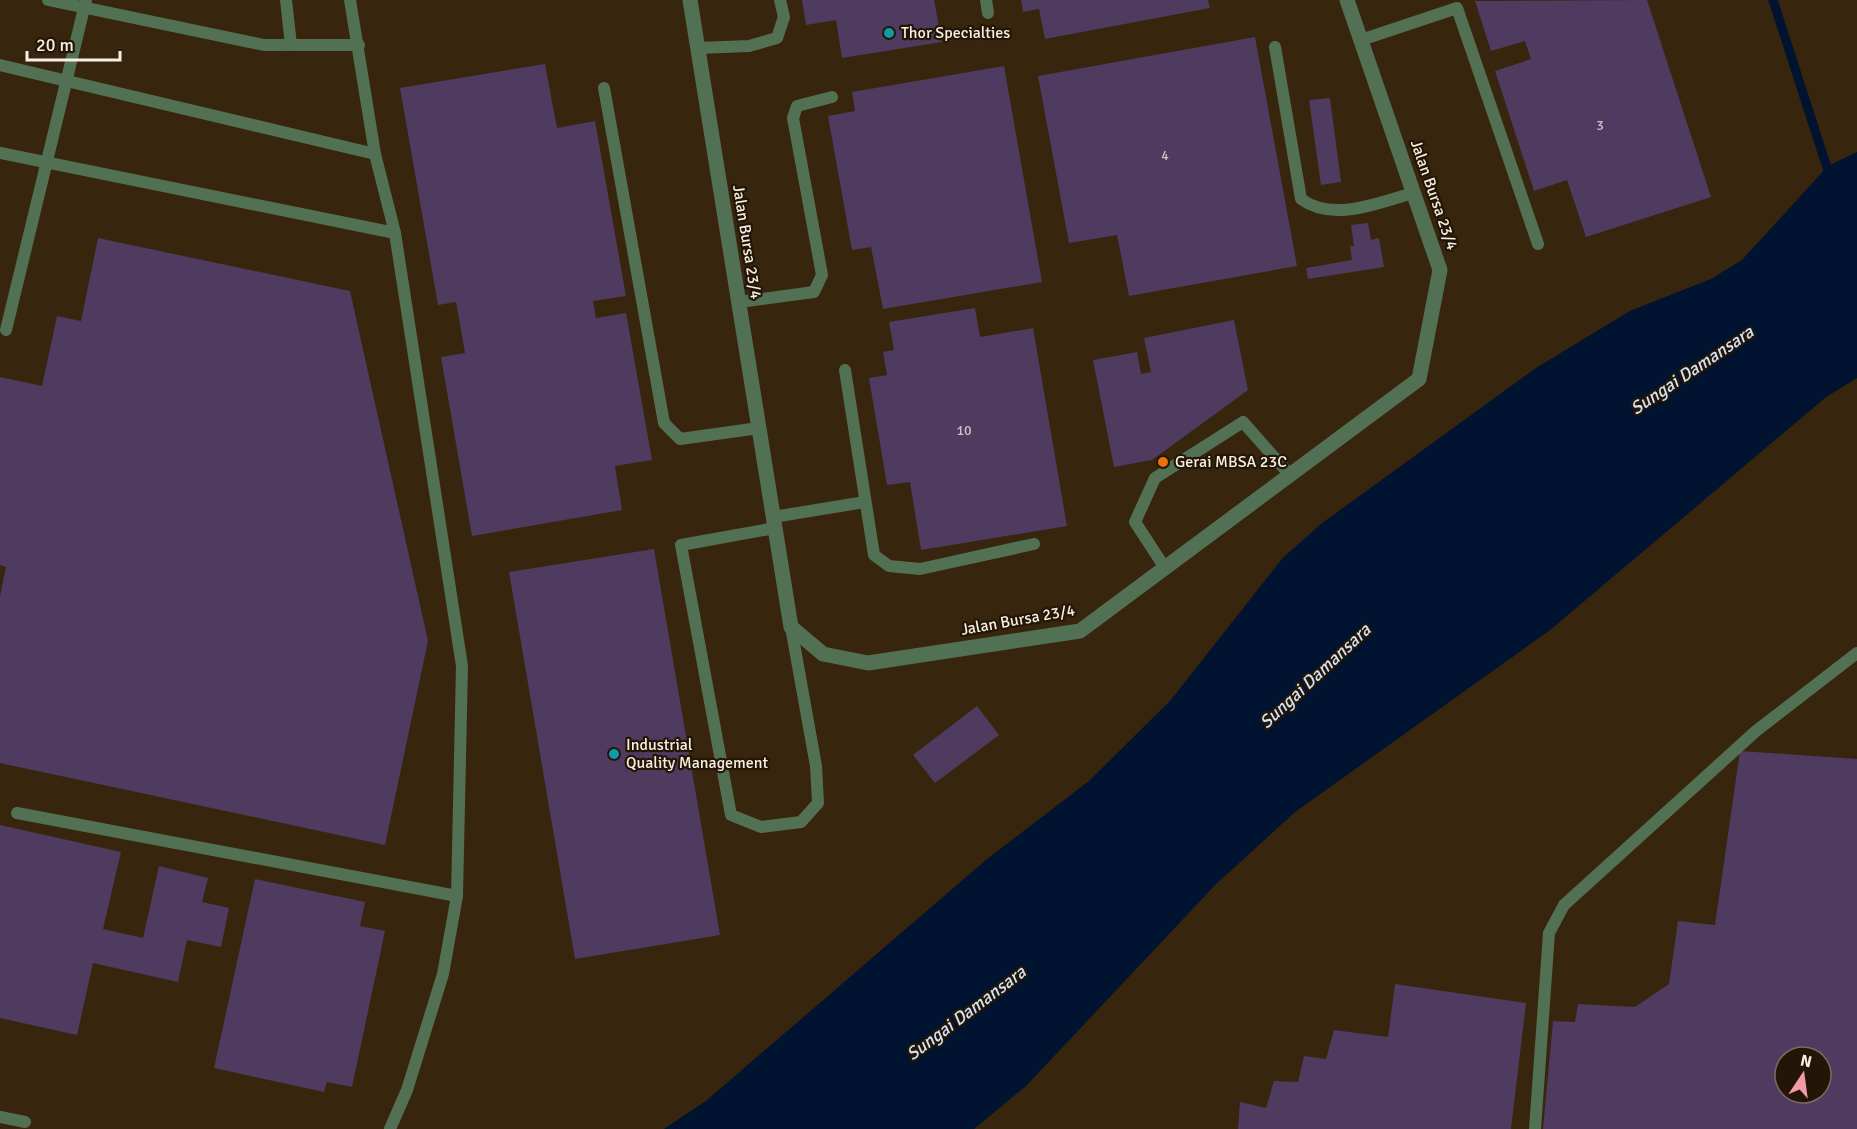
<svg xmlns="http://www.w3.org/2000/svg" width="1857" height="1129" font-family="Signika,sans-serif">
  <rect width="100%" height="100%" fill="#2e200f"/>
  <g fill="#37250d" fill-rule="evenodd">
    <polygon points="0,0 1857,0 1857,152 1828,166 1742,260 1711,279 1630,311 1536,368 1321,524 1282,558 1170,701 1089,781 986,860 706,1101 664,1129 0,1129"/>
    <path d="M1857,378V1129H974L1026,1086L1215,885L1295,812L1550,630L1826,397ZM1785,1057H1821V1093H1785Z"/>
  </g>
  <polygon fill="#001330" points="1857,152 1857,378 1826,397 1550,630 1295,812 1215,885 1026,1086 974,1129 664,1129 706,1101 986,860 1089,781 1170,701 1283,558 1321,524 1536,368 1630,311 1711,279 1742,260 1828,166"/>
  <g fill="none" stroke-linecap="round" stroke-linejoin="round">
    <polyline stroke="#001330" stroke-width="9" points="1773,0 1830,177"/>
  </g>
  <g fill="#4e3b5f" fill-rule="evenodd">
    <polygon points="802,0 934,0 942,42 842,58 836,20 806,25"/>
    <polygon points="1021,0 1208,0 1210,8 1045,39 1039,9 1023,12"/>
    <polygon points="1647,0 1711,197 1586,237 1567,180 1534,191 1495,71 1531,59 1525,41 1491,51 1475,1"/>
    <polygon points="1255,37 1297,266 1129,296 1117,235 1069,243 1038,76"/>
    <polygon points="545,64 557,128 595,121 626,296 593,301 596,318 626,313 652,460 615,466 622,510 472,536 441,357 465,353 456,302 438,305 400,88"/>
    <polygon points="1004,66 1042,282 883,309 871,247 852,250 828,116 855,111 852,92"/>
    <polygon points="1330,98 1341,182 1321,185 1309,100"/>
    <polygon points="1368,223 1371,240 1379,238 1384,267 1308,279 1306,268 1352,260 1350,246 1354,246 1351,225"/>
    <polygon points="98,238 350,291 428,641 385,845 0,763 0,596 6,567 0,565 0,377 42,386 57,316 81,321"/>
    <polygon points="975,308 980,337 1033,328 1067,526 921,550 910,482 887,485 869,378 887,375 883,352 894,350 889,322"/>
    <polygon points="1234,320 1248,390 1152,460 1114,467 1093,360 1137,352 1141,374 1151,372 1144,338"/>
    <polygon points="654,549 720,935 575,959 509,572"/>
    <polygon points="977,706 999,735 935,783 913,755"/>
    <path d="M1740,751L1857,759V1129H1543L1553,1021L1575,1022L1578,1004L1635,1007L1669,984L1678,921L1715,925ZM1785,1057H1821V1093H1785Z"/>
    <polygon points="0,825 121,852 103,929 143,938 159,866 208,878 202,902 229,908 221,947 187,940 178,982 93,963 77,1035 0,1018"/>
    <polygon points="255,879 365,902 360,926 385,931 352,1087 327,1082 324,1092 214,1068"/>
    <polygon points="1395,984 1526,1003 1511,1129 1238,1129 1240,1102 1266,1108 1274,1081 1298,1082 1304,1056 1326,1059 1334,1030 1388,1037"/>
  </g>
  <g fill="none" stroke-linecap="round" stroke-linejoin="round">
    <g stroke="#527053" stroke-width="12">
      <polyline points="48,0 264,45 359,45"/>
      <polyline points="286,0 291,45"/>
      <polyline points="350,0 375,154 395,233 462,666 457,896 443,974 407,1090 390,1129"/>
      <polyline points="986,0 988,13"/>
      <polyline points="1361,40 1457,8 1538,244"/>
      <path d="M1275,47L1301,199C1334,223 1378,202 1414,193"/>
      <polyline points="698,48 749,46 777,38 784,17 780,0"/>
      <polyline points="0,65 375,154"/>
      <polyline points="604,88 664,423 680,439 759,428"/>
      <polyline points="0,153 395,233"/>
      <polyline points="739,302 814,292 822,275 793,118 797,106 832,97"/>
      <polyline points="6,330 86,0"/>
      <polyline points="845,370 874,555 889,566 920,569 1034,544"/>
      <polyline points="773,517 865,502"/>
      <polyline points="775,528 681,545 731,815 761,827 801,822 818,803 816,766 791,627"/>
      <polyline points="1165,568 1135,522 1155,478 1243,422 1290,475"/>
      <polyline points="17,813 457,896"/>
      <polyline points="0,1117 25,1122"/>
      <polyline points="1535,1129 1549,933 1564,905 1756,731 1857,653"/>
    </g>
    <polyline stroke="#527053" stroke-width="15" points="690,0 791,627 823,654 868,663 1080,631 1419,379 1440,270 1347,0"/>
  </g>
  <g fill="#0f9aa8" stroke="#241606" stroke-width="2">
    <circle cx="889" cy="33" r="6"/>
    <circle cx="614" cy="754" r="6"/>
  </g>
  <circle fill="#e8710a" stroke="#241606" stroke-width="2" cx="1163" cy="462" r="6"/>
  <g text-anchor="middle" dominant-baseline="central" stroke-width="4.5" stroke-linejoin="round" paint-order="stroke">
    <g font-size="14" fill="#cec2c3">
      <text x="1600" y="125">3</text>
      <text x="1165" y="155">4</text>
      <text x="964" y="430">10</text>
    </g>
    <g font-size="16" fill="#f8efe4" stroke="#241606" text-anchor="start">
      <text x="901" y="33">Thor Specialties</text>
      <text x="1175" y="462">Gerai MBSA 23C</text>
      <text x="626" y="745">Industrial<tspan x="626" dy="18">Quality Management</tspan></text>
    </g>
    <g font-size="16" fill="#f8efe4" stroke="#241606">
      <text transform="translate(1434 195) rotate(71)">Jalan Bursa 23/4</text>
      <text transform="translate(747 242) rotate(81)">Jalan Bursa 23/4</text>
      <text transform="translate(1018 620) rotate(-10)">Jalan Bursa 23/4</text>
    </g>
    <g font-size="18" font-style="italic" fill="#d1e3fa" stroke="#241606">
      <text transform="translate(1692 370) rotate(-34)">Sungai Damansara</text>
      <text transform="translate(1315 676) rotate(-43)">Sungai Damansara</text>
      <text transform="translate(966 1013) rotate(-37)">Sungai Damansara</text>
    </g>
  </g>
  <g transform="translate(1803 1075) rotate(13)"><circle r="28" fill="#241606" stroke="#796d5f" stroke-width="1.5"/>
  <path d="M0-4.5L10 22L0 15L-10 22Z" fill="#f49aa6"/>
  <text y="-9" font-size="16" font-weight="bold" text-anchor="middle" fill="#f8efe4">N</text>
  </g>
  <path d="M27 51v9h93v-9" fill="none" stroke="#f8efe4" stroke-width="3"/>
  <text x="36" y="51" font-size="18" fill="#f8efe4" stroke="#241606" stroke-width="4.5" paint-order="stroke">20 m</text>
</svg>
